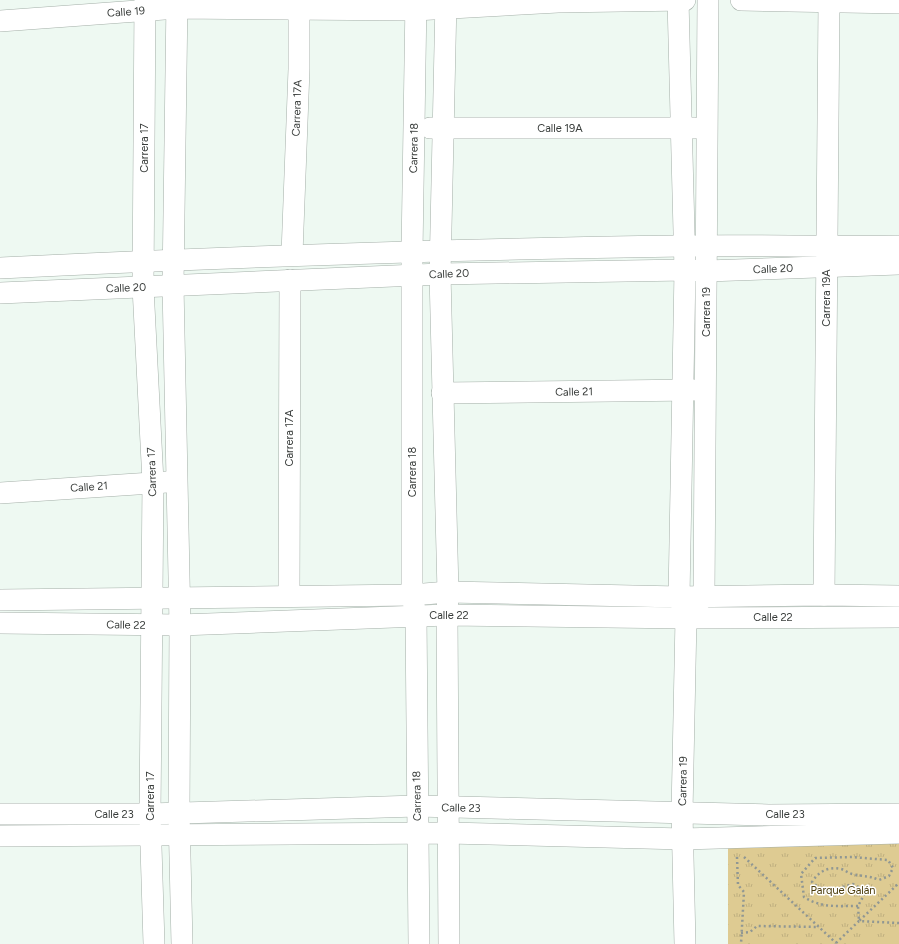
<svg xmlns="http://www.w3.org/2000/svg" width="899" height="944" font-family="Figtree,sans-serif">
  <defs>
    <pattern id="grass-tufts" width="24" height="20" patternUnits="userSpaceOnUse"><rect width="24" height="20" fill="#decb92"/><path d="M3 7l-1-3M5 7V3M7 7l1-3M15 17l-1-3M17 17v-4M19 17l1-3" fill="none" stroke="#bfaf7f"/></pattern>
  </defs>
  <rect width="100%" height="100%" fill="#eef9f2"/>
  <polygon fill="url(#grass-tufts)" points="899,834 899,944 728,944 728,838"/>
  <g fill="#decb92">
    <rect x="865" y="937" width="34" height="7"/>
    <polygon points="750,939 780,940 780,944 750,944"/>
  </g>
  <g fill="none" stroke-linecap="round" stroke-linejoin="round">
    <g stroke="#a4afa8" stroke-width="22">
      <g id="minor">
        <polyline points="145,0 143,287 153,482 150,814 154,944"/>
        <polyline points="177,0 173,285 180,625 179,813 182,944"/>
        <polyline points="416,0 412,252 412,595 416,616 419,944"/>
        <polyline points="446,0 440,274 448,592 447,615 449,944"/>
        <polyline points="678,0 685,270 679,597 686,618 682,813 685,944"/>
        <polyline points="741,0 899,3"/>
        <polyline points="0,21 178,8 415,10 558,2 685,0"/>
        <polyline points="430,128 695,128"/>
        <polyline points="292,254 299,69 299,9"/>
        <path d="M0,268C227,257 455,249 682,246C754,245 827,247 899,246"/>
        <polyline points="0,293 440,274 685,270 707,271 899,264"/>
        <polyline points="442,393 696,390"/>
        <polyline points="0,493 167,482"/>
        <polyline points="824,595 829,2"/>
        <polyline points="289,596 290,280"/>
        <polyline points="0,600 412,595 448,592 679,597 824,595 899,596"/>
        <polyline points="694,608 704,596 708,0"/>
        <polyline points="0,623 180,625 447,615 686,618 899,617"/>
        <polyline points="0,814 150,814 417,806 769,815 899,814"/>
        <polyline points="0,836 448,833 683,839 899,833"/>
      </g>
    </g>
    <g stroke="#909793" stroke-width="2.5" stroke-dasharray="2 3" stroke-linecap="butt">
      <polyline points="737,857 738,885 744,892 741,944"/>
      <polyline points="744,857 836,943"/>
      <path d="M858,906C838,906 821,908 804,897L801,874L815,858L852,857L888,860L893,868L889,876L879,880C868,875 863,877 852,874C848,873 845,870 841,869C828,866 818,872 812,882C828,897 835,888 853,884L860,888L864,895L858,906L859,921L899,883"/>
      <polyline points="741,933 750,932 757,926 819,927"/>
      <polyline points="836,943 859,921 899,923"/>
    </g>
    <use href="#minor" stroke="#fff" stroke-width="21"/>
  </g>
  <g text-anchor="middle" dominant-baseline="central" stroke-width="3" stroke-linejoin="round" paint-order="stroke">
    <g font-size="11" fill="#383c3a" stroke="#fff">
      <text transform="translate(126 12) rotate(-4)">Calle 19</text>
      <text transform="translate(297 108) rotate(-88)">Carrera 17A</text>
      <text x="560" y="128">Calle 19A</text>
      <text transform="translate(144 148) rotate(-90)">Carrera 17</text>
      <text transform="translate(414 148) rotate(-89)">Carrera 18</text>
      <text transform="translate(773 269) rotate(-2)">Calle 20</text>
      <text transform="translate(449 274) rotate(-2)">Calle 20</text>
      <text transform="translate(126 288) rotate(-2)">Calle 20</text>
      <text transform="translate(826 298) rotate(-90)">Carrera 19A</text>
      <text transform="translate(706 312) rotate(-90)">Carrera 19</text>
      <text transform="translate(574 392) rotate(-1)">Calle 21</text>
      <text transform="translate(289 438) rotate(-90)">Carrera 17A</text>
      <text transform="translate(152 472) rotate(-92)">Carrera 17</text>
      <text transform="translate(412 472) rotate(-90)">Carrera 18</text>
      <text transform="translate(89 487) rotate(-4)">Calle 21</text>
      <text x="449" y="615">Calle 22</text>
      <text x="773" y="617">Calle 22</text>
      <text transform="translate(126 625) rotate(1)">Calle 22</text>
      <text transform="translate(683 781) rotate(-89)">Carrera 19</text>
      <text transform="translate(150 796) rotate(-90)">Carrera 17</text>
      <text transform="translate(417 796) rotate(-91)">Carrera 18</text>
      <text transform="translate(461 808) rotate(1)">Calle 23</text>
      <text x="114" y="814">Calle 23</text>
      <text x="785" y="814">Calle 23</text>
    </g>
    <g font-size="11" fill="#4a3b0a" stroke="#fff">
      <text x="843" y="890">Parque Galán</text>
    </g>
  </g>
</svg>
